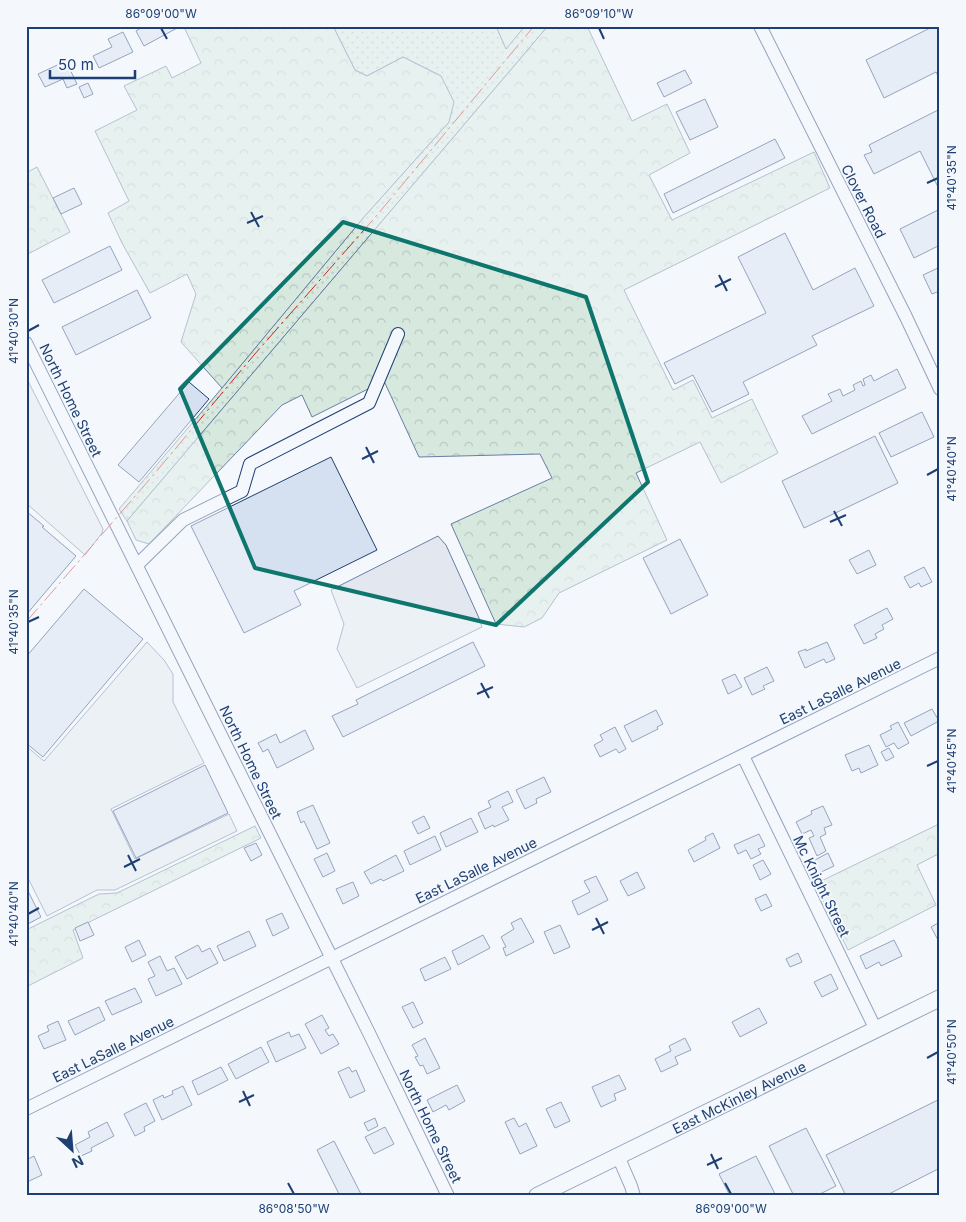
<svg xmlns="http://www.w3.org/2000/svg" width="966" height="1222" font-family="Inter,sans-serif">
  <defs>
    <pattern id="grass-dots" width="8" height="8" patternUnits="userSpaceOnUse" patternTransform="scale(1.25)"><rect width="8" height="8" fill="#d7e8df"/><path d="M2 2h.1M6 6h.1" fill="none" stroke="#b8c8c3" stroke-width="1.8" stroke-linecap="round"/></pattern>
    <pattern id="forest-crowns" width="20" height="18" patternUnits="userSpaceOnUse" patternTransform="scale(1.25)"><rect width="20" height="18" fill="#d7e8df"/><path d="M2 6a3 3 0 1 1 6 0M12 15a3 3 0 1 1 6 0" fill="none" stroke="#b8c8c3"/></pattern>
  </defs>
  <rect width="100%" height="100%" fill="#f4f7fb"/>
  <polygon fill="url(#grass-dots)" stroke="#687fa3" points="333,26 496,26 506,48 525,26 548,26 127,521 119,509 222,388 364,217 449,122 441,76 403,57 367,76 355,70"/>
  <g fill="url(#forest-crowns)" stroke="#687fa3">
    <polygon points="186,26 333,26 355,70 367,76 403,57 441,76 454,102 449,122 364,217 222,388 181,342 196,294 187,274 150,293 122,243 108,213 129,201 95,131 137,110 124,86 166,66 172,78 201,63 184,27"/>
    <polygon points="496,26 525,26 506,49"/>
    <polygon points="548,26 587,26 632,121 667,104 690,153 649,175 672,220 814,152 830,188 624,290 673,390 693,380 712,418 752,399 778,453 721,483 700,442 636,473 667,540 559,593 542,618 524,627 496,624 451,524 552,478 540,454 419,457 384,381 312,417 302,395 282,405 149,544 136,540 127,521"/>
    <polygon points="37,167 70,232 26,255 26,173"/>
    <polygon points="939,824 940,853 917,865 936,905 848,950 815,884"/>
    <polygon points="255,826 261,838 73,930 83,958 26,987 26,930 99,894 117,893"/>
  </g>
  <g fill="#e3e8f0" stroke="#687fa3">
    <polygon points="28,381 103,529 102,533 85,555 26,503 26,382"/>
    <polygon points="438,536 446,545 479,618 482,627 357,688 337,649 344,624 331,590"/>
    <polygon points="147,642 164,660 173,674 173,702 204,763 111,809 135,859 229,814 237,831 115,890 97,890 47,916 26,874 26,746 44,761"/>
  </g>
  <g fill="#d5e0f0" stroke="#1d3f73">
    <polygon points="144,26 179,26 179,27 144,46 136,31"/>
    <polygon points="934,26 940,26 940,80 936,72 884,98 866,60"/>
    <polygon points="123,32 133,52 99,68 93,56 112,47 108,39"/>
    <polygon points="66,61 77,84 67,88 63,79 45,87 38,74"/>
    <polygon points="685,70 692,83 664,97 657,83"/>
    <polygon points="88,83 93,94 84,98 79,87"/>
    <polygon points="705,99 718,127 690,140 676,112"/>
    <polygon points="940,109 940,191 920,151 874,174 864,155 872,152 869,145"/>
    <polygon points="775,139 785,158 673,213 664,194"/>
    <polygon points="74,188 82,204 61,214 53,198"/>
    <polygon points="940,209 940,245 914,258 900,229"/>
    <polygon points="785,233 813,290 855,268 874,306 812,336 817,345 743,382 749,394 712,412 693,375 675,384 664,363 766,313 738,257"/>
    <polygon points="110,246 122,270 54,303 42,280"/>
    <polygon points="940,267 940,291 932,294 923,275"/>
    <polygon points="137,290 151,318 76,355 62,327"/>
    <polygon points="897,369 906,388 812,434 802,416 832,401 828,394 840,389 843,396 855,390 853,385 861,381 863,386 865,385 863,379 871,375 874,381"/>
    <polygon points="189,382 209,399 139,482 118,465"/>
    <polygon points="922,412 934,437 891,457 879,433"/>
    <polygon points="875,436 898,483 804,528 782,481"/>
    <polygon points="331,457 377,550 294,591 301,605 244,633 191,526"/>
    <polygon points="26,511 44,526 42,527 76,556 26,615"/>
    <polygon points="680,539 708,595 671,614 643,558"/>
    <polygon points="869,550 876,565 857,574 849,560"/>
    <polygon points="924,567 932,582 921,587 919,583 910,588 904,577"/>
    <polygon points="84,589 143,639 43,757 26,743 26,657"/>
    <polygon points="887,608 893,619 882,625 884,629 875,634 877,638 864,644 854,625"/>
    <polygon points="473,642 485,666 343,737 332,716 358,704 356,700"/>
    <polygon points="827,642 835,659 826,663 824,659 805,668 798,652 806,649 806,651"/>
    <polygon points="767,667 774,681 763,686 765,689 752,695 744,678"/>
    <polygon points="735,674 742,687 728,694 722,680"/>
    <polygon points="932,709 939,721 911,736 904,723"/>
    <polygon points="656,710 663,724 657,727 658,729 632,742 624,726"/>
    <polygon points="898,722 909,743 898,749 894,743 886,747 880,735 892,729 890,726"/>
    <polygon points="615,727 626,749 619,753 616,749 600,757 594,745 603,740 600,735"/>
    <polygon points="305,730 314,749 277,768 268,749 263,752 258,743 276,734 280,743"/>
    <polygon points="869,745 878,765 861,773 859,768 852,771 845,755"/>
    <polygon points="889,748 894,757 886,761 881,752"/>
    <polygon points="205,765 228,813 136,858 113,811"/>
    <polygon points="544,777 551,792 536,799 537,803 525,809 516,790"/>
    <polygon points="508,791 513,802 502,807 509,820 494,827 493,825 485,829 478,813 491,807 488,801"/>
    <polygon points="313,805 330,843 317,849 304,821 301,823 297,812"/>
    <polygon points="823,806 832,825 824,828 826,834 820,837 826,851 817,856 809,838 814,836 811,830 802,834 796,822 812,814 811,811"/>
    <polygon points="424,816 430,828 418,834 412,822"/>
    <polygon points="471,818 478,832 446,847 440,833"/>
    <polygon points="713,833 720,848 694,862 688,850 706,840 705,837"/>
    <polygon points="759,834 765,846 758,849 761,854 751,859 746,850 738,854 734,845"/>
    <polygon points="435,836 441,850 410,865 404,851"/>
    <polygon points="256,843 262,855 251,861 244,848"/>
    <polygon points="327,853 335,871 323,877 314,859"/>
    <polygon points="828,853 834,866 819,873 813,861"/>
    <polygon points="396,855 404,871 383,881 381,879 371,884 364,872"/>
    <polygon points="763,860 771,874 760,880 753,865"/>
    <polygon points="637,872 645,888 628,896 620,881"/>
    <polygon points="596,876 608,900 578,915 572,901 590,892 584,881"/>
    <polygon points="353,882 359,896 343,904 336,889"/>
    <polygon points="26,887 41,917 26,925"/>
    <polygon points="766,894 772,906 761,911 755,899"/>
    <polygon points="282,913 289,928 273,936 266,920"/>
    <polygon points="521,918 534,942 506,956 503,948 506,947 501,937 514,929 511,923"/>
    <polygon points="88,922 94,935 80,941 75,928"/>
    <polygon points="940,922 940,939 938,940 931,927"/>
    <polygon points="560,925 570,947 554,954 544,932"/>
    <polygon points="249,931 256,946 224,961 217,946"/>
    <polygon points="483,935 490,948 458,965 452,951"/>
    <polygon points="139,940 146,955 132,962 125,947"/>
    <polygon points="894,940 902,956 881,966 879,962 866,969 860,956"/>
    <polygon points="198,945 202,952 210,948 218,963 187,979 175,957"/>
    <polygon points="798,953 802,962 790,967 786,959"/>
    <polygon points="160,956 167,971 174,968 182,984 156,996 148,979 155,976 148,962"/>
    <polygon points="445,957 451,969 425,981 420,969"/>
    <polygon points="831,974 838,989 822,997 814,982"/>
    <polygon points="135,988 142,1002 112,1015 105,1001"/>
    <polygon points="413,1002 423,1023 413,1028 402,1007"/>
    <polygon points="99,1007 105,1020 75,1035 68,1021"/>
    <polygon points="759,1008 767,1023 740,1037 732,1022"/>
    <polygon points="322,1015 329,1028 325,1030 329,1036 333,1034 339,1044 321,1054 305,1024"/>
    <polygon points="58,1021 66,1040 44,1049 38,1036 49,1031 47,1026"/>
    <polygon points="289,1032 291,1037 299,1034 306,1048 276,1062 267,1042"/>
    <polygon points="425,1038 440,1068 427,1074 423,1065 420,1066 415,1057 418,1056 412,1045"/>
    <polygon points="685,1038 691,1050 675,1057 678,1064 661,1072 655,1059 671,1051 669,1046"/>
    <polygon points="261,1047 269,1062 236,1079 228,1064"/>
    <polygon points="221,1067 228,1080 198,1095 192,1081"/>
    <polygon points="349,1067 352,1072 356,1070 365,1091 350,1098 338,1072"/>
    <polygon points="619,1075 626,1089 614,1094 616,1100 601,1107 592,1087"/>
    <polygon points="457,1085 465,1101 449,1110 446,1105 433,1112 427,1100"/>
    <polygon points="183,1086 192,1105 162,1120 153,1100 163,1095 164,1098 173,1094 172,1091"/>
    <polygon points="940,1099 940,1168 885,1196 846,1196 826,1155"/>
    <polygon points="561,1102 570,1121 555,1128 546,1109"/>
    <polygon points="146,1103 155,1121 144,1127 145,1131 135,1136 124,1114"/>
    <polygon points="375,1118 378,1126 368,1131 364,1123"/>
    <polygon points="514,1118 519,1127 526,1123 537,1146 520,1154 505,1122"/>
    <polygon points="107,1122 114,1136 91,1148 92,1151 81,1156 75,1145 90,1137 88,1132"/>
    <polygon points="385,1127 394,1144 374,1154 365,1137"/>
    <polygon points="806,1128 836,1186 816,1196 794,1196 769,1146"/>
    <polygon points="334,1141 362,1196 340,1196 317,1150"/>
    <polygon points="34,1156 42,1175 27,1182 26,1160"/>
    <polygon points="756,1156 776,1196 730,1196 719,1174"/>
  </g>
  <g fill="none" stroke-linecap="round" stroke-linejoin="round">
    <g stroke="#1d3f73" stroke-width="14">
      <g id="minor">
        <polyline points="760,26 906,317 940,389"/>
        <polyline points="26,343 368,1031 448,1196"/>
        <polyline points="137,565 183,520 242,491 250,464 369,403 398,334"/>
        <polyline points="743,756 876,1030"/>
        <polyline points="26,1109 940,658"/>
        <polyline points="618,1156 631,1186 634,1196"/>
      </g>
    </g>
    <g stroke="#1d3f73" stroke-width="18">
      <g id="major">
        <path id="s1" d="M537,1196L940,998"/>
      </g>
    </g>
    <use href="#minor" stroke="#f4f7fb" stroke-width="12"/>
    <use href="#major" stroke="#f4f7fb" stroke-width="16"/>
    <polyline stroke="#c62828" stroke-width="1" stroke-dasharray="18 4 2.5 4" stroke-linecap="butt" points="26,622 150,479 254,355 378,214 534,26"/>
  </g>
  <path d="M0 0H966V1222H0ZM343,222L586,297L648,482L496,625L255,568L180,389Z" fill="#f4f7fb" fill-opacity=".55" fill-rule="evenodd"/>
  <path fill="none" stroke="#0f766e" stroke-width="4" stroke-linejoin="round" d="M343,222L586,297L648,482L496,625L255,568L180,389Z"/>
  <path fill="none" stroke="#1d3f73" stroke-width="2" d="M161,28L167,39M599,28L604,39M927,183L938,178M251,212L259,227M247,223L263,216M719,275L727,291M715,287L731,279M28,331L39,325M366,447L374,463M362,459L378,451M927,475L938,469M834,511L842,526M830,522L846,515M28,622L39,617M481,683L489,698M477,694L493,687M927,766L938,761M128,855L136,871M124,867L140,859M28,914L39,908M596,918L604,934M592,930L608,922M927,1058L938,1052M243,1091L250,1106M239,1102L254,1095M711,1154L718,1169M707,1165L722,1158M288,1183L294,1194M725,1183L731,1194"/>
  <g text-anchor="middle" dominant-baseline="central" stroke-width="4" stroke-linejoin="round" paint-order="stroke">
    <g font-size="14" fill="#1d3f73" stroke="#f4f7fb">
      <text transform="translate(864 201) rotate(63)">Clover Road</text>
      <text transform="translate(71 400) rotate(64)">North Home Street</text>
      <text transform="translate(840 691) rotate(-26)">East LaSalle Avenue</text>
      <text transform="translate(251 762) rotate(64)">North Home Street</text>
      <text transform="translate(476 870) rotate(-26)">East LaSalle Avenue</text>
      <text transform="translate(822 886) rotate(64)">Mc Knight Street</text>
      <text transform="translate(113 1049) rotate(-26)">East LaSalle Avenue</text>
      <text stroke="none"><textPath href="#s1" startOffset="225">East McKinley Avenue</textPath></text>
      <text transform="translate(431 1126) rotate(64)">North Home Street</text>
    </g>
  </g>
  <rect width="966" height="1222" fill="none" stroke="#f4f7fb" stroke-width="55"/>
  <g transform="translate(72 1150) rotate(154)" stroke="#f4f7fb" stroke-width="4" paint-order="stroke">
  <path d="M0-4L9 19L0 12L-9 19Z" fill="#1d3f73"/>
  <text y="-8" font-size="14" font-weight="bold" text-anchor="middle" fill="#1d3f73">N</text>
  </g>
  <path d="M50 70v8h85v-8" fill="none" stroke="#1d3f73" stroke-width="2.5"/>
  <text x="58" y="70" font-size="15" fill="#1d3f73" stroke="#f4f7fb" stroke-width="4" paint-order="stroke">50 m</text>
  <rect x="28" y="28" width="910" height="1166" fill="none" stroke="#1d3f73" stroke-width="2"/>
  <g font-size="12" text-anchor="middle" fill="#1d3f73">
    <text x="161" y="18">86°09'00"W</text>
    <text x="599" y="18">86°09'10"W</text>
    <text transform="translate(952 178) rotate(-90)" y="4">41°40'35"N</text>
    <text transform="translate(14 331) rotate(-90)" y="4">41°40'30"N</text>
    <text transform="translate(952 469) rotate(-90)" y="4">41°40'40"N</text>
    <text transform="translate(14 622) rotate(-90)" y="4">41°40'35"N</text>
    <text transform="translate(952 761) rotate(-90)" y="4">41°40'45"N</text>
    <text transform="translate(14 914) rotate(-90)" y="4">41°40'40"N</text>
    <text transform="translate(952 1052) rotate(-90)" y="4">41°40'50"N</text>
    <text x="294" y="1213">86°08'50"W</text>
    <text x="731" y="1213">86°09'00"W</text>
  </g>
</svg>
